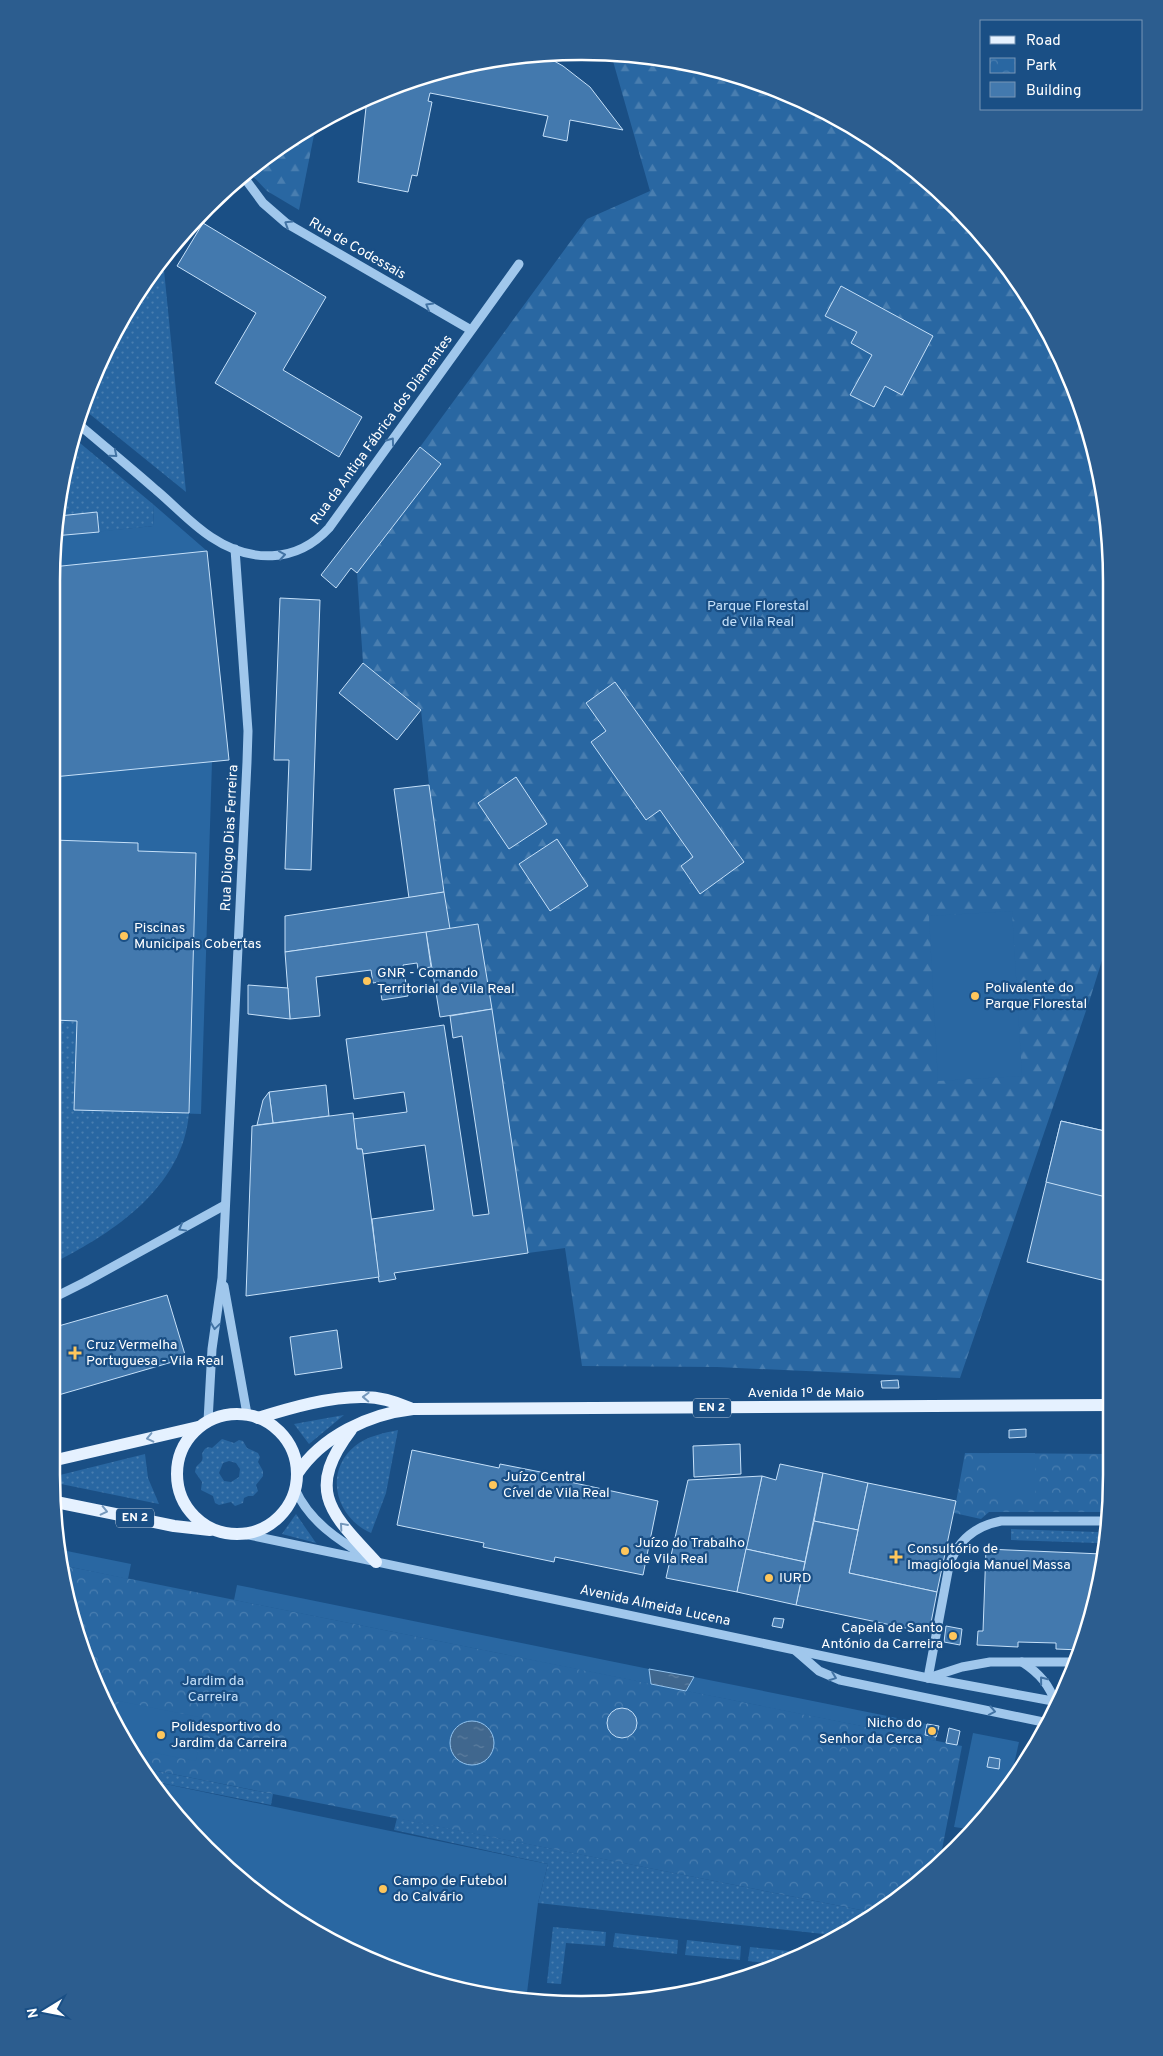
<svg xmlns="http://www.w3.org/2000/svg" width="1163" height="2056" font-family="Overpass,sans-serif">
  <defs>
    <pattern id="grass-dots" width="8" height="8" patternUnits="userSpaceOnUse" patternTransform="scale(1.25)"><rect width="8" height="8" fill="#2967a2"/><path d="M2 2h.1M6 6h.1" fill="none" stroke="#497eb0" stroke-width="1.8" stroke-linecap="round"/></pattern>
    <pattern id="forest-firs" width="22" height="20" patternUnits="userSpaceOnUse" patternTransform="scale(1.25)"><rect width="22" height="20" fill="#2967a2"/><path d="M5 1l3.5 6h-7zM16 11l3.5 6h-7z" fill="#497eb0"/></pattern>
    <pattern id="park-crowns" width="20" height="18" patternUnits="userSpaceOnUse" patternTransform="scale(1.25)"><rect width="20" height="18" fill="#2967a2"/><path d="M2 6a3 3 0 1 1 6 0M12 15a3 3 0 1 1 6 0" fill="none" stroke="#497eb0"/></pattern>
    <pattern id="water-ripples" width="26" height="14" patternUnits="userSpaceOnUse" patternTransform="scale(1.25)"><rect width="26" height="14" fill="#40678e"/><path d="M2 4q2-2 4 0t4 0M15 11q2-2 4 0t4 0" fill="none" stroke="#5d7e9f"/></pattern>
  </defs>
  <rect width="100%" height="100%" fill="#1a4f85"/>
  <g fill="url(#grass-dots)" fill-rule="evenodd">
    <polygon points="163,260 186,492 81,407 122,316"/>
    <polygon points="74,438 154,505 153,526 99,532 97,512 59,516"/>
    <path d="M54,1020L77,1021L189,1113C183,1186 115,1232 55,1262Z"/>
    <polygon points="344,1415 309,1444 294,1424"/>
    <path d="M398,1430L386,1493L371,1533C336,1518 323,1472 355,1446C367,1436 384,1433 398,1430Z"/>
    <path d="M222,1439L234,1443L239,1440L243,1441L247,1448L258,1453L260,1457L258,1462L263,1471V1476L256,1485L258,1491L253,1496H248L244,1498L243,1503L235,1506L231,1502L219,1505L215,1503L213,1496L201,1490L202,1482L195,1472L196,1467C200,1462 204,1462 202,1454C204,1449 207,1446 212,1448ZM229,1461L236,1463L240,1469L239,1477L231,1482L224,1481L219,1473L223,1463Z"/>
    <polygon points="145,1454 148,1478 159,1504 56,1483 56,1476"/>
    <polygon points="296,1514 316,1543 282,1534"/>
    <polygon points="1011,1529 1098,1532 1098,1543 1011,1540"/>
    <polygon points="142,1768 273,1794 271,1805 151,1781"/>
    <polygon points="397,1818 876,1913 842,1936 538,1903 548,1864 394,1830"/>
    <polygon points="553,1927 606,1932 605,1946 566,1943 561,1984 547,1983"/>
    <polygon points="615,1933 678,1940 677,1954 613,1947"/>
    <polygon points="687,1940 741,1946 740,1960 685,1955"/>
    <polygon points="750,1947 808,1953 783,1965 748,1961"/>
  </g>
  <g fill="url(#forest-firs)">
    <polygon points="611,54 651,56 752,79 847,122 956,206 1023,287 1084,411 1107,513 1109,938 1089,1002 960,1378 717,1367 582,1366 565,1248 528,1253 478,924 450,929 429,785 421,710 363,663 357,573 441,464 420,447 587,219 650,191"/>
    <polygon points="316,125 299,210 267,191 248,171 259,161"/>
  </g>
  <g fill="url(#park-crowns)">
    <polygon points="965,1453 1110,1454 1110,1512 989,1512 981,1519 954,1513"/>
    <polygon points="61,1565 962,1746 939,1865 931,1873 876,1913 142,1768 106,1709 79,1645"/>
  </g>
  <g fill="#2967a2">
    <polygon points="154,505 207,551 229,759 212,762 201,1114 74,1110 77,1021 54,1020 52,547 54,536 153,526"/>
    <polygon points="1012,911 1022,1076 938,1081 929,916"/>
    <rect x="989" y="1453" width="46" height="43"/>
    <polygon points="57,1549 131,1564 128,1579 61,1565"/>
    <polygon points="237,1585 649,1669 651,1684 234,1600"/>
    <polygon points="694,1677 927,1724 925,1735 936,1737 936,1741 686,1691"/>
    <polygon points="119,1701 204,1718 196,1761 130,1748 114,1722"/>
    <polygon points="973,1733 1019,1742 1010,1782 974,1830 954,1827"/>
    <polygon points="151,1781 548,1864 538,1903 526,2001 513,2000 444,1987 347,1950 287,1915 207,1850 161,1797"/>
  </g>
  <g fill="url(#water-ripples)" stroke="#93c3ee">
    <polygon points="649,1669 694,1677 686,1691 651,1684"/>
    <circle cx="472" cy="1743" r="22"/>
  </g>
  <g fill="#4379ae" stroke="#c5e0f9">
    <polygon points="540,53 563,66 590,87 623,130 570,120 567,141 543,136 548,116 430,93 428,101 432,102 417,176 412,175 408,192 358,182 367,98 445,69"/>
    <polygon points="203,223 326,297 283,370 362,417 339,457 215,383 256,313 177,266"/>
    <polygon points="841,286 933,336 902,395 885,386 874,407 850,395 872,355 851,343 857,332 825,316"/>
    <polygon points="420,447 441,464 357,573 351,568 336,588 321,575"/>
    <polygon points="97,512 99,532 54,536 59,516"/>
    <polygon points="207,551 229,760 53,777 52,567"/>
    <polygon points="280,598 320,600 311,870 285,869 289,760 274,760"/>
    <polygon points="363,663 421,710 397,740 339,693"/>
    <polygon points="615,682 744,862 700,894 681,866 693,857 660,810 646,820 591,742 606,731 586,703"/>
    <polygon points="516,777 547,824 509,849 478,803"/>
    <polygon points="429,785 444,892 409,898 394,789"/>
    <polygon points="557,839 588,886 550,911 519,864"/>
    <polygon points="53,840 138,843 138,851 196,853 189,1113 74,1110 77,1021 54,1020"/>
    <polygon points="444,892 450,929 285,952 285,916"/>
    <polygon points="478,924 492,1009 440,1017 426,932"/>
    <polygon points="426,932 431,967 418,969 417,963 403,965 408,996 382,1000 379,982 373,983 371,970 316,977 320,1016 290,1019 285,952"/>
    <polygon points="248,985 288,988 290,1019 248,1014"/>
    <polygon points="492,1009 528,1253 394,1273 396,1279 379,1282 372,1219 434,1210 425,1145 363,1154 362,1149 357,1149 353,1119 407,1112 404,1092 354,1099 346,1039 444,1025 473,1216 489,1214 462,1036 453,1038 450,1016"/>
    <polygon points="326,1085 329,1116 273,1123 269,1092"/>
    <polygon points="269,1092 273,1123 257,1125 263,1100"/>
    <polygon points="353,1113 357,1149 362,1149 363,1154 379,1277 246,1296 252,1126"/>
    <polygon points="1061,1121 1109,1132 1110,1282 1027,1262"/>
    <polygon points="1061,1121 1109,1132 1110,1198 1046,1182"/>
    <polygon points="167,1295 186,1358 55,1396 55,1327"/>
    <polygon points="337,1330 342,1368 295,1375 290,1337"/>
    <polygon points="898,1380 899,1388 882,1388 881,1381"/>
    <polygon points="1026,1429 1026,1437 1009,1438 1009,1430"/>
    <polygon points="740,1444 741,1474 694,1477 693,1446"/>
    <polygon points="412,1450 499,1468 500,1464 571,1478 570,1482 658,1501 643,1575 555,1557 554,1562 483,1547 484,1543 397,1525"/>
    <polygon points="780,1464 823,1473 805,1562 746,1549 762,1476 776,1480"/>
    <polygon points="823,1473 868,1483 858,1530 814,1521"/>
    <polygon points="762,1476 737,1592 666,1578 688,1480"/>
    <polygon points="868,1483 956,1501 937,1592 849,1573"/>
    <polygon points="814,1521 858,1530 849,1573 937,1592 929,1633 796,1605"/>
    <polygon points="746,1549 805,1562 796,1605 737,1592"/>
    <polygon points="986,1549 1102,1554 1081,1650 1056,1649 1056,1643 1018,1642 1018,1647 977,1645 978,1631 983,1631"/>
    <polygon points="774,1618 784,1619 782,1628 772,1626"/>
    <polygon points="946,1626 962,1629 960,1645 944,1642"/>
    <circle cx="622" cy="1723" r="15"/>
    <polygon points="927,1724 939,1726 936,1737 925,1735"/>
    <polygon points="949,1728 960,1731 957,1745 946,1743"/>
    <polygon points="989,1757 1000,1759 999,1769 987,1767"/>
  </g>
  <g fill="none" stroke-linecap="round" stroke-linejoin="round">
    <g stroke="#a0c7ec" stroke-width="9">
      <polyline points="243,176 263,203 286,223 471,330"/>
      <path d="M77,423C103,445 130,467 156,490C174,505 191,524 211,537C250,563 296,564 329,528L519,264"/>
      <polyline points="224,1286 247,1414"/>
      <polyline points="55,1297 85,1282 225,1205"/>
      <polyline points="208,1421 212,1349 222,1278 247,762 248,731 235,549"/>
      <path d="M295,1489C309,1521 338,1540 367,1557"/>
      <polyline points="244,1534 928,1678 1058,1702"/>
      <polyline points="796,1651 819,1671 840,1680 1048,1723"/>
      <path d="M1022,1662C1039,1673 1050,1685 1056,1705"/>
      <path d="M928,1678L949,1566C957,1541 975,1526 1001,1521H1108"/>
      <polyline points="928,1678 962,1667 990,1662 1076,1662"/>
    </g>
    <g stroke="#e5f1ff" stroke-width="12">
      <circle cx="237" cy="1474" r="60"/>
      <path d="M258,1418C290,1408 331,1396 365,1397C381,1397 396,1402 410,1408"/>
      <path d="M351,1430C304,1492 332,1514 376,1562"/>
      <polyline points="56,1460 198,1427"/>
      <path d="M297,1474C322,1436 369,1414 413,1409L1110,1405"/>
      <polyline points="56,1502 174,1526 210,1530"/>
    </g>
  </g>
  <defs><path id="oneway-chevron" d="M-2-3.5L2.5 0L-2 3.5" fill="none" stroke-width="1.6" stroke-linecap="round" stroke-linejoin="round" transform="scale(1.25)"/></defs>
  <g stroke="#4273a4">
    <use href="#oneway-chevron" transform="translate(288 224) rotate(-148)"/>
    <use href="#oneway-chevron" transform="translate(429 306) rotate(-150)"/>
    <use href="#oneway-chevron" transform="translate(391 441) rotate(-54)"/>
    <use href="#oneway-chevron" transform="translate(114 454) rotate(40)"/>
    <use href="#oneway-chevron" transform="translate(282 555) rotate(-8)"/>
    <use href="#oneway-chevron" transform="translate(182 1228) rotate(151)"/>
    <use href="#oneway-chevron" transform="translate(215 1326) rotate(98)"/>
    <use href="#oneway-chevron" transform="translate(833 1677) rotate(21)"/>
    <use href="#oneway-chevron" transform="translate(1043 1680) rotate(-129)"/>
    <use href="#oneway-chevron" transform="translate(992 1711) rotate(11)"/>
  </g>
  <g stroke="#7598bc">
    <use href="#oneway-chevron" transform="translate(366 1397) rotate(-178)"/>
    <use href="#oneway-chevron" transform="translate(150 1438) rotate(167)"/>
    <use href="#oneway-chevron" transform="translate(104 1511) rotate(13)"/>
    <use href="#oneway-chevron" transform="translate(343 1526) rotate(-131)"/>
  </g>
  <g fill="#fec65c" stroke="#1a4f85" stroke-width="2">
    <circle cx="124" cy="936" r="5"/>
    <circle cx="367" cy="981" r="5"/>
    <circle cx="975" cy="996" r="5"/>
    <path d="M72.5 1345.5h5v5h5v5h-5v5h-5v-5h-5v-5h5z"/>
    <circle cx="493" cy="1485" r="5"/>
    <circle cx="625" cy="1551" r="5"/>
    <path d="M893.5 1549.5h5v5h5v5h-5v5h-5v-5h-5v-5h5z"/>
    <circle cx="769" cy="1578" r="5"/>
    <circle cx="953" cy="1636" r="5"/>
    <circle cx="932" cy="1731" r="5"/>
    <circle cx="161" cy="1735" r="5"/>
    <circle cx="383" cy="1889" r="5"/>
  </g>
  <g text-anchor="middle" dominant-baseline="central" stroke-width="4.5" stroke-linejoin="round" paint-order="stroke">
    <g fill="#1a4f85" stroke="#bacada" stroke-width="1">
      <rect x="693" y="1398.5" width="38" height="19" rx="4"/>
      <rect x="116" y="1508.5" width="38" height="19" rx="4"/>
    </g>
    <g font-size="12" font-weight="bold" fill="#fff">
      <text x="712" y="1408">EN 2</text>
      <text x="135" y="1518">EN 2</text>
    </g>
    <g font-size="14" fill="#fff" stroke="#1a4f85">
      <text transform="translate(357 249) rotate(30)">Rua de Codessais</text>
      <text transform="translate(382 430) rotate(-54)">Rua da Antiga Fábrica dos Diamantes</text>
      <text transform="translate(230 838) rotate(-87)">Rua Diogo Dias Ferreira</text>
      <text x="806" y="1393">Avenida 1º de Maio</text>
      <text transform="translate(655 1606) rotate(12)">Avenida Almeida Lucena</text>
    </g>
    <g font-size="14" fill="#c5e0f9" stroke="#1a4f85">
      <text x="758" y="606">Parque Florestal<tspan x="758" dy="16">de Vila Real</tspan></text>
      <text x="213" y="1681">Jardim da<tspan x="213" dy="16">Carreira</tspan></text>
    </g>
    <g font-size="14" fill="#fff" stroke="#1a4f85" text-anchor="start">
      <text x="134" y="928">Piscinas<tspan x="134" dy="16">Municipais Cobertas</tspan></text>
      <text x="377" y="973">GNR - Comando<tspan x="377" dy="16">Territorial de Vila Real</tspan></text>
      <text x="985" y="988">Polivalente do<tspan x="985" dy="16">Parque Florestal</tspan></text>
      <text x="86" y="1345">Cruz Vermelha<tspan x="86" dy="16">Portuguesa - Vila Real</tspan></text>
      <text x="503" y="1477">Juízo Central<tspan x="503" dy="16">Cível de Vila Real</tspan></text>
      <text x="635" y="1543">Juízo do Trabalho<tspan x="635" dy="16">de Vila Real</tspan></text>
      <text x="907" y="1549">Consultório de<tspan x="907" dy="16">Imagiologia Manuel Massa</tspan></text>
      <text x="779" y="1578">IURD</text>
      <text x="943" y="1628" text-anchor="end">Capela de Santo<tspan x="943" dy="16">António da Carreira</tspan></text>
      <text x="922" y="1723" text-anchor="end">Nicho do<tspan x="922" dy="16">Senhor da Cerca</tspan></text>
      <text x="171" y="1727">Polidesportivo do<tspan x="171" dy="16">Jardim da Carreira</tspan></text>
      <text x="393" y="1881">Campo de Futebol<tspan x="393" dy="16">do Calvário</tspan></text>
    </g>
  </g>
  <path d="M0 0H1163V2056H0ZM581 60H582A521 521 0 0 1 1103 581V1475A521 521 0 0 1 582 1996H581A521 521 0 0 1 60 1475V581A521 521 0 0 1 581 60Z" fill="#2c5d8f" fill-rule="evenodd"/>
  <path fill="none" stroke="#fff" stroke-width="2.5" d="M581 60H582A521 521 0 0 1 1103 581V1475A521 521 0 0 1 582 1996H581A521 521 0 0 1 60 1475V581A521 521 0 0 1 581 60Z"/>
  <rect x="980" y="20" width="162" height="90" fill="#1a4f85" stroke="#7695b6"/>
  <rect x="990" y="36" width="25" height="8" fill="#e5f1ff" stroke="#7695b6"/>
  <text x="1026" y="45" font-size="15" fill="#ffffff">Road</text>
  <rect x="990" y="58" width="25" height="15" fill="url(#park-crowns)" stroke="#7695b6"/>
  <text x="1026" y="70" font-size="15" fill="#ffffff">Park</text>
  <rect x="990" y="82" width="25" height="15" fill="#4379ae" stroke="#7695b6"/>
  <text x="1026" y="95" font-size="15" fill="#ffffff">Building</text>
  <g transform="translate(45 2011) rotate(260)" stroke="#1a4f85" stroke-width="4" paint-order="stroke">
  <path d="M0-4L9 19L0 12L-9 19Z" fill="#ffffff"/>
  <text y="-8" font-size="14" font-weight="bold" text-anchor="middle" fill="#ffffff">N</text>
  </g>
</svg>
